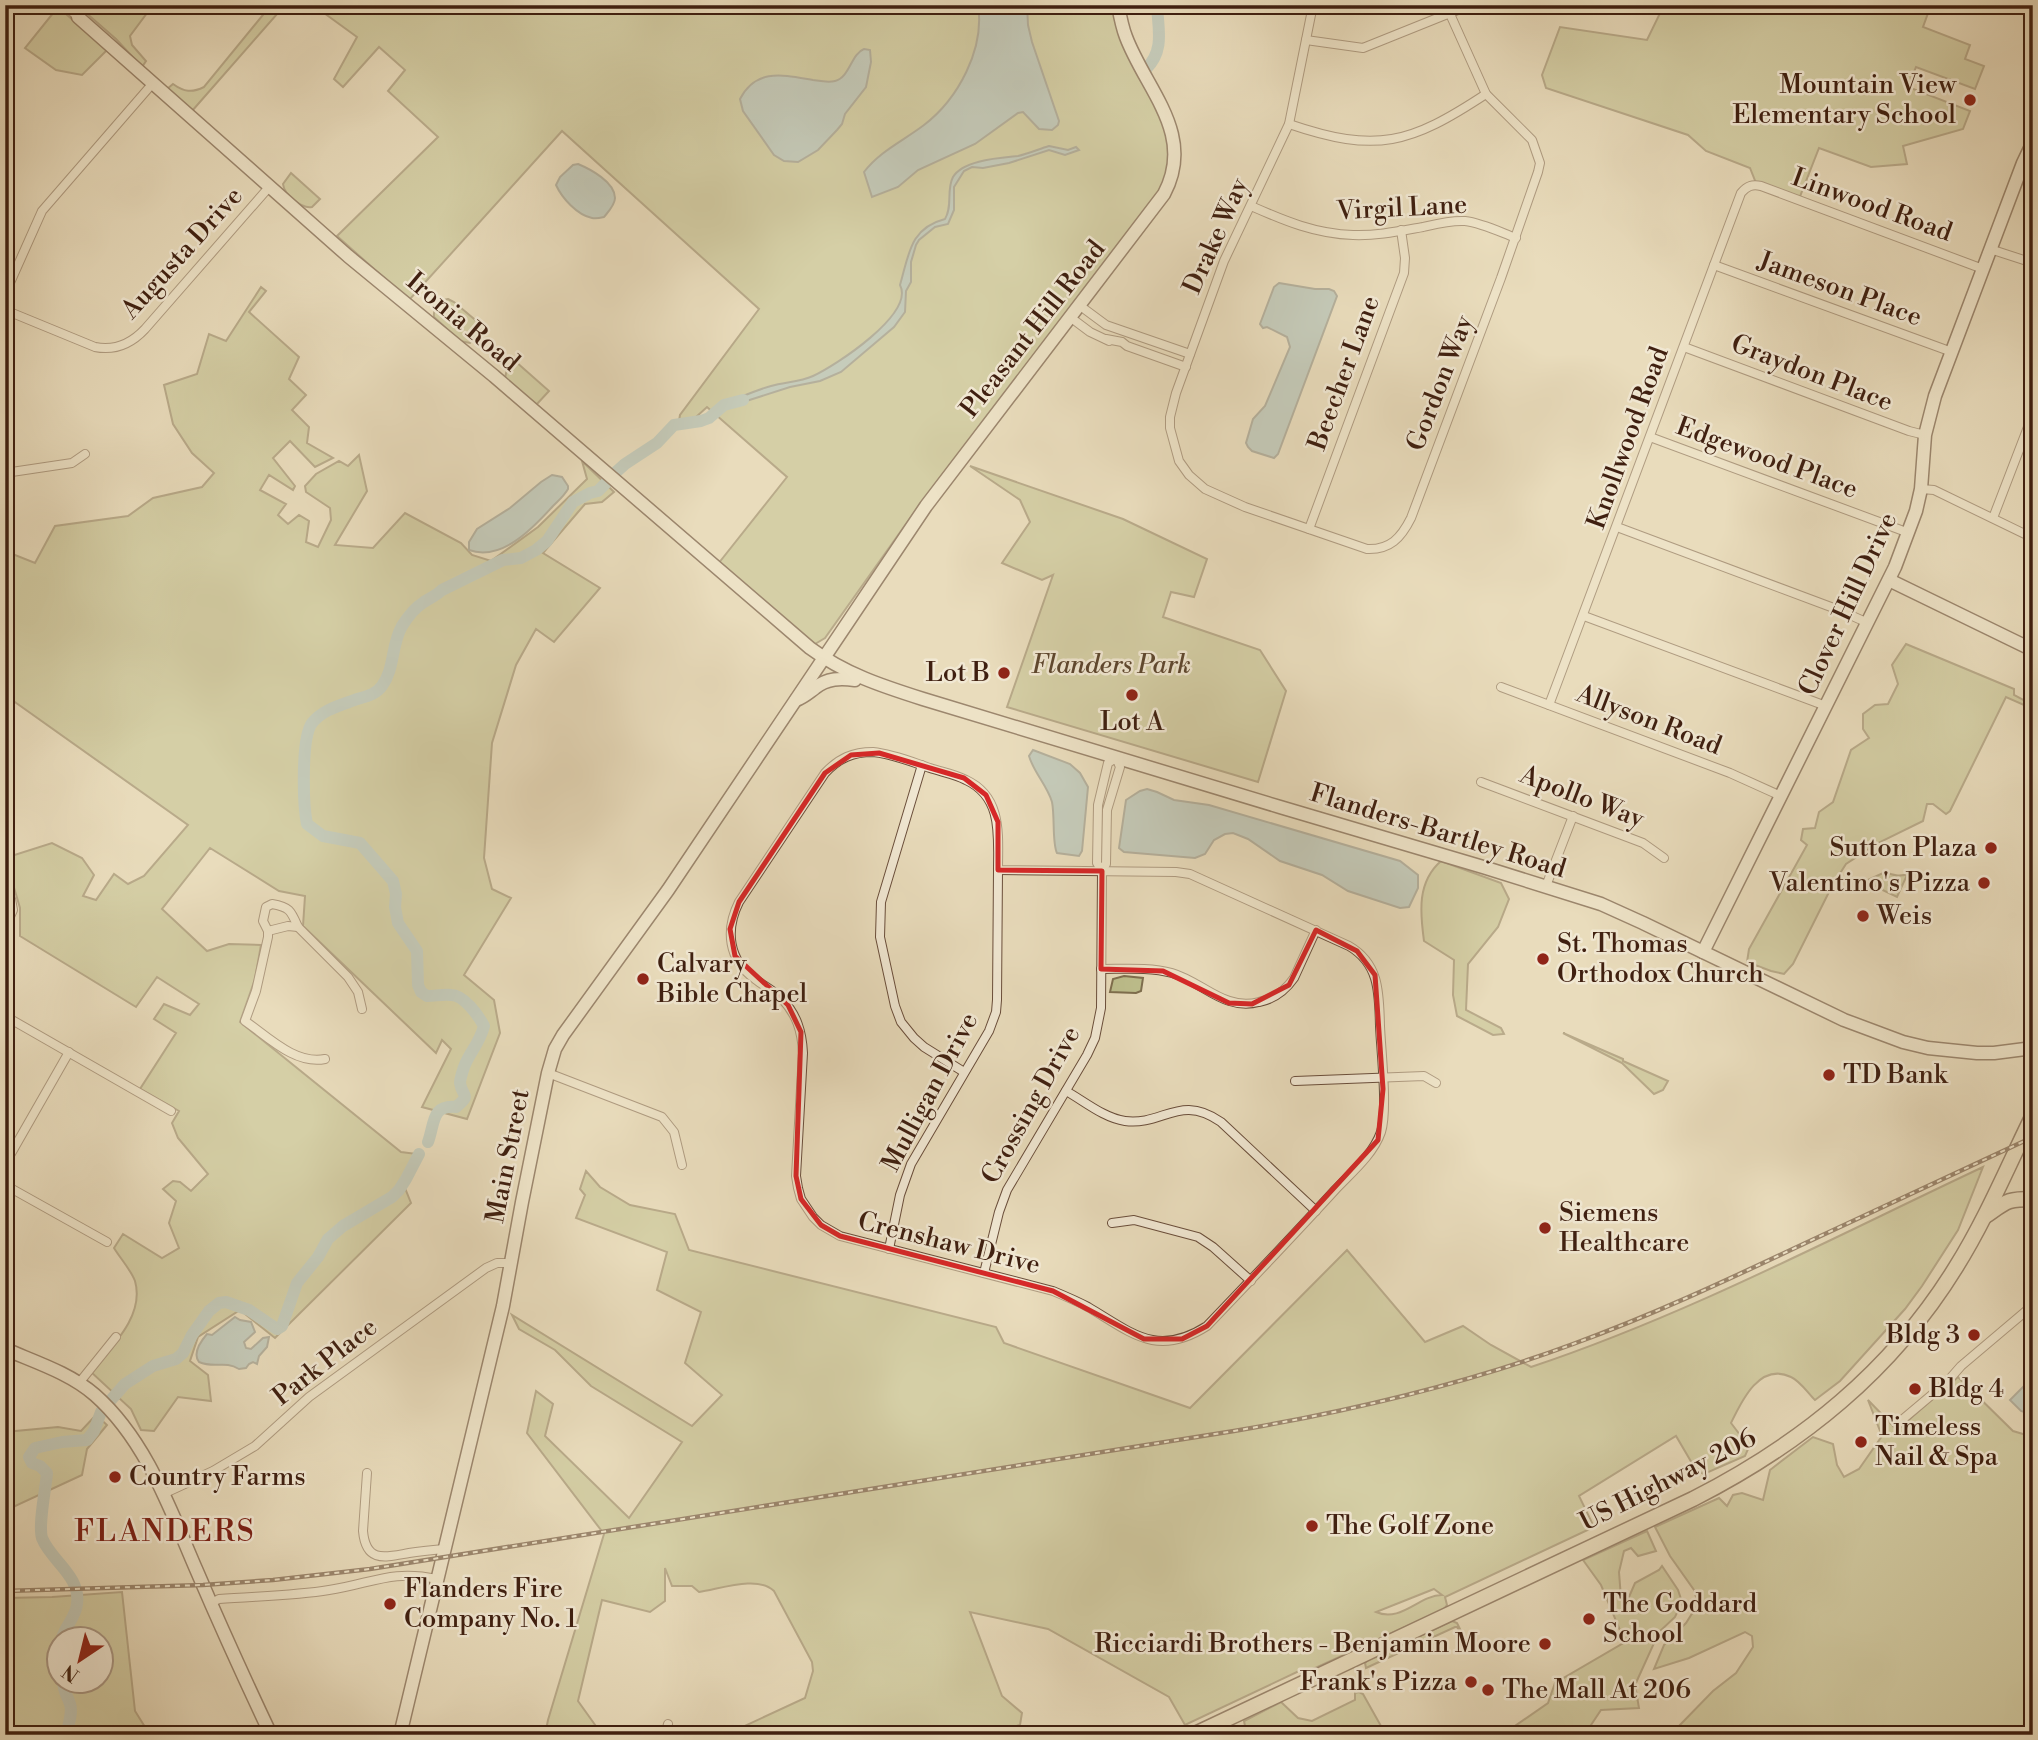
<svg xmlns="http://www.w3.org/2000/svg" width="2038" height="1740" font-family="'Libre Bodoni',serif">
  <rect width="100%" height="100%" fill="#e9dcbc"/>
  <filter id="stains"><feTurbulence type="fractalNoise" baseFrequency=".00286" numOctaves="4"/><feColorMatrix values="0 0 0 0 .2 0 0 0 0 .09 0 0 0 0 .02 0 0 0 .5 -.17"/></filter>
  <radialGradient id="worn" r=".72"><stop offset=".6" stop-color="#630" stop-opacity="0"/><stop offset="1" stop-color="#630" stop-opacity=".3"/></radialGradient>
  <g fill="#bdbe8c" stroke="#7e6e4e" stroke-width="2" fill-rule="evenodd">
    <polygon points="77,5 153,5 130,36 132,45 146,61 142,67 116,39"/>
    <path d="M271,5H285L192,111L167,89L173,84C184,92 192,93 204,87Z"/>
    <polygon points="313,5 1115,5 1167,127 1170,151 1169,170 1162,190 1148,210 913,514 825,638 815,644 812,643 718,564 787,477 707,407 696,417 679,421 680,415 759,309 562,131 410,299 401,293 337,236 438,137 388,91 405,70 379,47 343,87 334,79 357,37"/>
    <polygon points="1664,5 1931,5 1923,27 1970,45 1965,59 1984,66 1975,89 1916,67 1908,87 1970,111 1963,129 1903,146 1907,164 1871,167 1819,148 1799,199 1756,183 1750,168 1706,151 1688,135 1546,88 1542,75 1560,27 1647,40"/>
    <polygon points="58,7 107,50 82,75 56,70 25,48"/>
    <path d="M291,173L320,199L312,207C301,209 284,194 283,184Z"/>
    <path d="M261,287L266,291L249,312L299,357L289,379L306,395L292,410L309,427L307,443L333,458L315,467L290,441L273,458L295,486L293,490L269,475L260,490L286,504L278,515L288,524L299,515L309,521L306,542L318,547L331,520L330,508L306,492L305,486L316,474L339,461L348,466L359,455L367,491L335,545L373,548L405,513L461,543L472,555L491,561L538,527L587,479L582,461L614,492L602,502L585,504L543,553L600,588L554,642L536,629L516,665L492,743L484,858L492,889L511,898L464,975L494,1000L500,1033L467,1119L422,1107L451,1049L442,1040L436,1053L303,926L305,896L279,891L210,848L162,909L207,951L229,944L261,945L255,979L240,1022L401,1152L417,1154L403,1183L411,1203L275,1338L240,1310L198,1337L190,1361L208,1375L211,1401L178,1397L154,1431L141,1430L131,1409L91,1372C111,1347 145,1316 135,1281C131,1270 120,1258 114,1248L123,1234L162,1258L179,1248L169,1223L176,1201L163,1189L173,1181L180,1182L191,1191L208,1174L178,1138L172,1123L179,1111L140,1089L176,1033L154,1019L164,1004L190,1015L199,1004L157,977L136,1007L20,936V908L12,881L5,877V858L52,843L82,858L94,875L83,896L96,900L114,874L128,884L144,876L188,825L5,695V551L35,563L55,526L128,516L153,498L202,487L214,473L192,453L173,424L164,385L197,374L209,334L226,341Z"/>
    <path d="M448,299L454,302L480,324L479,333L470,343L460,341L434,317C433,309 439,300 448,299Z"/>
    <polygon points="515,361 549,391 537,404 535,404 505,378 507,369"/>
    <polygon points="970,466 1123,519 1207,559 1194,597 1171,592 1163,617 1260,650 1286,691 1258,782 1007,707 1053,575 1042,580 1002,563 1030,522 1020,500"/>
    <polygon points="1906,644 2014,689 2014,695 2033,705 2033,709 2006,697 1950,811 1946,814 1933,804 1927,804 1923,821 1880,842 1846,864 1832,886 1793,964 1784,974 1771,971 1747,962 1749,949 1807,845 1801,840 1803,829 1815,828 1819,812 1833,802 1851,750 1869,738 1863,729 1863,714 1875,705 1888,704 1898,684 1892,665"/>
    <path d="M1441,861L1501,883L1509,899L1498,927L1468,964L1466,1010L1501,1028L1504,1034L1493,1035L1457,1016L1453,995L1454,960L1424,941C1420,912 1417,882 1441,861Z"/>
    <path d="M1885,872C1893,875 1899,877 1908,874L1912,875L1911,877L1907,875L1897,897L1870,884L1868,880Z"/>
    <polygon points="1124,976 1143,978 1141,991 1136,993 1110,992 1113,979"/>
    <polygon points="1563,1033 1623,1059 1623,1061 1668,1081 1663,1090 1654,1094 1622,1063"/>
    <path d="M1983,1167L1958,1230L1922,1286L1905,1309L1840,1381L1815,1400C1808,1393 1800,1381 1791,1377C1760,1362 1742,1400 1731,1423L1749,1447L1745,1456L1704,1474L1696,1470L1676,1436L1579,1496L1594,1527L1445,1597L1447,1605L1443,1610L1302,1674L1299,1671L1185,1725L1169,1697L1048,1629L970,1612L1002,1696L1022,1713L1020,1725L985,1735H738L736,1730L805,1698L813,1671L812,1662L774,1591C758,1575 720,1589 699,1592L692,1586H672L665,1568V1601L650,1612L602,1600L578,1701L598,1729L617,1735H545L548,1720L604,1534L527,1433L536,1391L553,1404L545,1436L629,1518L682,1442L591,1386L555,1350L519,1329L512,1315L692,1426L722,1395L685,1363L701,1312L657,1290L667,1252L576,1218L585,1195L580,1189L586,1171L600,1187L630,1205L675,1214L689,1250L996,1327L1004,1343L1190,1408L1347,1250L1425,1342L1463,1326L1491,1345L1531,1367C1687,1315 1834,1237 1983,1167ZM1434,1589L1442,1595C1419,1595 1401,1623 1376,1612Z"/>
    <polygon points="1958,1377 2013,1431 2033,1437 2033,1735 1676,1735 1677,1728 1713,1691 1736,1673 1753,1647 1752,1636 1745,1632 1689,1658 1654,1669 1664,1645 1686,1623 1698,1604 1694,1590 1670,1556 1655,1527 1719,1498 1727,1506 1733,1495 1742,1493 1763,1500 1770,1470 1813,1437 1833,1444 1837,1465 1844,1477 1859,1469 1882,1436 1868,1400 1897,1430"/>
    <polygon points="96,1415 107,1425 87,1449 82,1475 15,1506 5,1519 5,1432 58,1427 81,1431"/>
    <polygon points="1647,1531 1656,1551 1638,1556 1631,1548 1624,1551 1619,1572 1621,1598 1629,1597 1635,1583 1659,1570 1662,1566 1678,1590 1682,1602 1675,1617 1659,1632 1635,1685 1639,1708 1601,1710 1589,1728 1589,1735 1502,1735 1548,1703 1555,1683 1625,1642 1601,1585 1583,1560"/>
    <path d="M122,1592L135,1711L150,1735H5V1598L52,1597ZM60,1638H102V1680H60Z"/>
    <polygon points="1452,1621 1457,1623 1461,1631 1460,1632 1457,1627 1455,1627 1366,1668 1365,1663 1368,1660"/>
    <polygon points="1359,1692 1363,1694 1386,1735 1250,1735 1246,1731 1244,1721 1281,1702 1298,1718 1312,1721 1355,1700 1355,1693"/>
  </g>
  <g fill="#9cb9bb" stroke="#777b77" stroke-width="2">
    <path d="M978,5H1027L1028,25L1032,42L1059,121L1058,125L1052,130L1039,129L1023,112L1018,113L975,144L918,170L898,187L872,197L864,172C880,151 903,141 924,125C958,99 985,49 978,5Z"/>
    <path d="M864,49L870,50L871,62L866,87L845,114L842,124L837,130L818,150L798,162L784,161L774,155L743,111L740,99C756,68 783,75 813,80C820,81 828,83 835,81C850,77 851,54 864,49Z"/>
    <path d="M1049,146L1068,150L1076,147L1079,150L1065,155L1049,150L1009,163L983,168L972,167L964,171L954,187V210L948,224L935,227L919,240L916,245L911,262V282L906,291L905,312L894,327L841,372L820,381L790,387L731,406L726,403C741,397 756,390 771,386C785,382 800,382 813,376C835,366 915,314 900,285C909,254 910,228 945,219C953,206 946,190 953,177C963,160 999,158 1018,156C1028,154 1039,149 1049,146Z"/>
    <path d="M578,164C590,169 615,182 615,198C615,205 608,212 604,217C600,218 596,219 592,218C577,215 562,198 556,185L560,177L573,165Z"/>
    <polygon points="1279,283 1315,289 1329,289 1334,291 1337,296 1278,454 1274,458 1252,451 1248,447 1246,443 1253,419 1265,406 1290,347 1287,337 1267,327 1263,328 1260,324 1274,287"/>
    <path d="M552,475L562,477L568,486V489C564,496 559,500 553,506C534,527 502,562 469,550V542L477,529L510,508L541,482Z"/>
    <path d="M1033,750L1070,764L1080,773L1088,787L1082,851L1079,856L1057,853C1052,843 1055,817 1052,802C1047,785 1034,773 1029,756Z"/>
    <polygon points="1147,789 1157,792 1174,800 1209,805 1400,861 1418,875 1418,888 1409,907 1400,908 1348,891 1322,875 1280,861 1248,839 1233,833 1225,834 1214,840 1205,854 1195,858 1124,852 1119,848 1126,800 1140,791"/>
    <path d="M235,1317L240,1320L251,1322L255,1332L244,1342L246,1348L251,1349L263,1338L269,1337L267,1347L259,1356L257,1364L253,1362L249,1364L246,1368L239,1369C224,1360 215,1369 199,1362C192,1353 201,1341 207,1334L212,1335Z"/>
    <polygon points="2033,1377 2033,1415 2021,1411 2010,1400"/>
  </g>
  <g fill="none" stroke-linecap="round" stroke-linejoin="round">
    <g stroke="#9cb9bb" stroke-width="12">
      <path d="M1146,69C1165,50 1158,29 1157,5"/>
      <polyline points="615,473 625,464 657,443 674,425 701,421 709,418 724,405 743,400"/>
      <path d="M428,1142C435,1123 431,1105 456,1107C472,1094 462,1097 460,1083C460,1080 463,1070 464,1067C470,1051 479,1045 484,1026C478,1015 464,995 451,995C443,994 435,996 427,996L421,992L418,985L417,951L398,923L395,907L396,894L393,881L360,843L323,836L307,824C303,805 301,738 312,723C322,711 335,707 349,702C360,697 374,697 382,686C395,668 391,645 402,626C407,618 416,607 424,602C431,597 436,596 442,590L503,560L521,558L536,550L547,541L573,502L590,493L598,491L606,483"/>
      <polyline points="110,1401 125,1384 153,1366 176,1359 183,1353 192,1335 209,1311 219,1303 226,1302 249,1310 277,1329 282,1326 297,1283 318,1257 328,1239 343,1226 392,1197 399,1190 406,1179 419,1154"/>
      <path d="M62,1638C65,1626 76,1617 77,1604C81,1576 51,1561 42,1538C38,1525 46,1487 47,1473L40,1466L32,1463L29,1457L35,1448L62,1442L87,1440L94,1431L101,1412"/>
      <path d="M63,1680C63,1692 67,1694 70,1704C73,1713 68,1726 66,1735"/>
    </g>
    <g stroke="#6a4e3b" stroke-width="10">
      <g id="street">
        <polyline points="65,5 78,17"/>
        <path d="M1313,5L1289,124L1224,261L1176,393L1170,417V428L1179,461L1189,475L1205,489L1245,507L1367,549C1390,550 1401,538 1411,518L1501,278L1538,172L1540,163L1532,140L1486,94L1450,14"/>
        <polyline points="1306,40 1363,48 1470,5"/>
        <path d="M1289,124C1377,154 1410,144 1486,94"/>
        <path d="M1251,206C1285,221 1316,234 1353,235C1376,236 1400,231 1423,227C1436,224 1451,220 1465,221C1482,223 1500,232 1516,238"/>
        <polyline points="1990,249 2033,263"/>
        <polyline points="1714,265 1952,352"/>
        <polyline points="5,294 42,211 153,83"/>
        <polyline points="1079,305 1106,325 1190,354"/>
        <path d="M5,310L95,347C115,351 131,344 145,329L270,186"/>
        <polyline points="1070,317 1090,332 1109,341"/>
        <polyline points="1106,339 1122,342 1127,346 1186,367"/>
        <polyline points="1684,347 1909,431 1925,435"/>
        <polyline points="1650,437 1909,533"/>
        <polyline points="5,473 72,463 85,454"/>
        <polyline points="1921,489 1934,490 2033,538"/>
        <polyline points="1993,518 2033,414"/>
        <polyline points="1617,527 1839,610 1868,623"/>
        <polyline points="1309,529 1404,273 1405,258 1401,230"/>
        <polyline points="1584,616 1826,706"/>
        <polyline points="1501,687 1730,773 1781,796"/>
        <path d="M1549,705L1741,193C1747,186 1752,184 1761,186L1983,269"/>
        <path d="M873,752C893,754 912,762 930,768C942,772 955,774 966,780C1003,797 998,836 998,870L1176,872L1190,874L1349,946C1380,964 1379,994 1380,1026C1381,1051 1388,1110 1381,1132C1373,1155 1351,1173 1335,1190C1293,1236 1250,1281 1207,1326C1157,1358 1132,1333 1088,1307C1077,1301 1065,1296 1053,1291L840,1236L821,1225L813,1217L801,1199L798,1188L796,1176L803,1053C802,1032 797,1014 781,998C774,991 764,986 755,979C728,960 725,930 739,902L825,773C839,758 853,752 873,752Z"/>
        <polyline points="922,765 881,902 880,937 895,1006 901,1022 914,1038 924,1047 964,1072"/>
        <polyline points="1481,782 1643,843 1664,858"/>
        <polyline points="1546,886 1573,816"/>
        <polyline points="5,896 11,899 13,910 5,927"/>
        <polyline points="268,931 288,926 298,927"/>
        <path d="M1101,969C1124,969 1150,967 1172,973C1203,982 1224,1011 1259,1002C1274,999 1285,991 1294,978L1316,930"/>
        <polyline points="5,1016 171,1111"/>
        <path d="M325,1059C295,1065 267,1036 245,1021L256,991L268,937V931L263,921L266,907L272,904C290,907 291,911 298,927L348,977L358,992L362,1009"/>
        <polyline points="548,1073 662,1117 674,1132 682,1165"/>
        <polyline points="1295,1081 1424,1076 1436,1083"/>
        <path d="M1066,1091C1084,1101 1104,1118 1125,1121C1163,1126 1180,1093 1221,1122L1316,1211"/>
        <polyline points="5,1164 69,1052"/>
        <polyline points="5,1185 107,1242"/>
        <polyline points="1112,1223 1134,1220 1198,1237 1213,1247 1251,1281"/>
        <polyline points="889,1249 900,1195 911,1164 989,1031 996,1012 997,1000 998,870"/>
        <polyline points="984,1273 999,1212 1007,1190 1087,1055 1095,1038 1101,1008 1102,871 1106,864 1107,810 1120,767 1116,758 1108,763 1098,805 1097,863 1102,871"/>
        <polyline points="79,1383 116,1337"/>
        <polyline points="1903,1419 1947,1382 1961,1366 2033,1305"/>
        <path d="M367,1473L363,1531C366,1564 386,1557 409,1553C421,1551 432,1550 444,1549"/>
        <polyline points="163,1494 213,1471 255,1446 309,1397 486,1268 497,1263 511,1263"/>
        <path d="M211,1603L219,1599C255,1596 293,1596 329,1590C371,1584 391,1569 437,1579"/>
        <polyline points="665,1735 668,1724"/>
      </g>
    </g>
    <g stroke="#3f1f10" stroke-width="15">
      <g id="secondary">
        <path d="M78,17L348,256L494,376L810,648C845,674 882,686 923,699L1280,807L1483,867L1601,904L1643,923L1844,1020L1903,1042L1928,1048L1977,1053H1994L2033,1048"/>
        <polyline points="1889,580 2033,650"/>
        <path d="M796,700C804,697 808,693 815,688C827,678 841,678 855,680"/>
        <polyline points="1703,952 1895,567 1916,511 1921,489 1925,435 1935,396 2023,163 2033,142"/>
        <path d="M5,1349C35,1362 70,1373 95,1395C146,1440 170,1509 196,1569C220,1625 245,1680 271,1735"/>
        <path d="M400,1735L503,1306L522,1202L548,1073L555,1049L563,1035L668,890L926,506L1164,194C1196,134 1146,90 1126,37C1122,27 1120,16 1118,5"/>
      </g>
    </g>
    <g stroke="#3f1f10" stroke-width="17">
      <g id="highway">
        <path d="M1987,1215C2007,1201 2007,1199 2033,1199"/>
        <path d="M1193,1735L1693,1499C1801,1444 1892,1371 1956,1267C1986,1219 2008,1166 2033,1115"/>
      </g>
    </g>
    <use href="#street" stroke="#f1e8d3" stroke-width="8"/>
    <use href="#secondary" stroke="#f1e8d3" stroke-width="12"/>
    <use href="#highway" stroke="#e9dcbc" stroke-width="14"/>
    <g stroke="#3f1f10" stroke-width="4.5">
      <path id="rail" d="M5,1591L203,1585L273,1580L370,1569L1234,1431C1350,1411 1463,1385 1573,1344C1650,1316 1723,1282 1797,1247C1876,1210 1954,1174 2033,1137"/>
    </g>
    <use href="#rail" stroke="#f1e8d3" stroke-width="2" stroke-dasharray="5" stroke-linecap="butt"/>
  </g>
  <path d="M0 0H2038V1740H0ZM879,753L964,778L986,795L998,822V870L1102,871L1101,969L1163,971L1229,1003L1252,1004L1289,985L1316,930L1357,951L1375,975L1383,1089L1378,1140L1207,1326L1182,1339H1144L1053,1291L840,1236L821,1225L801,1199L796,1176L801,1032L788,1005L735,956L730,929L739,902L825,773L851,755Z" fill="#e9dcbc" fill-opacity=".55" fill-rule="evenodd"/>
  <path fill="none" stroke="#d62828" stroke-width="5" stroke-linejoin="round" d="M879,753L964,778L986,795L998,822V870L1102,871L1101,969L1163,971L1229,1003L1252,1004L1289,985L1316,930L1357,951L1375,975L1383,1089L1378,1140L1207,1326L1182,1339H1144L1053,1291L840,1236L821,1225L801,1199L796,1176L801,1032L788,1005L735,956L730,929L739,902L825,773L851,755Z"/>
  <g fill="#8f2418" stroke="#f1e8d3" stroke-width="2.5">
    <circle cx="1970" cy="100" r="7"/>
    <circle cx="1004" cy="673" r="7"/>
    <circle cx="1132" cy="695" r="7"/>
    <circle cx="1991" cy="848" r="7"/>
    <circle cx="1984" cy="883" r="7"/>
    <circle cx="1863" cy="916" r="7"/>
    <circle cx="1543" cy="959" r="7"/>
    <circle cx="643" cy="979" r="7"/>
    <circle cx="1829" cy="1075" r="7"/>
    <circle cx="1545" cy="1228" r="7"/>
    <circle cx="1974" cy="1335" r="7"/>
    <circle cx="1915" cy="1389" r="7"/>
    <circle cx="1861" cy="1442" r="7"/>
    <circle cx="115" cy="1477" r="7"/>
    <circle cx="1312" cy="1526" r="7"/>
    <circle cx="390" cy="1604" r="7"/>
    <circle cx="1589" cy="1619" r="7"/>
    <circle cx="1545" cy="1644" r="7"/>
    <circle cx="1471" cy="1682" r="7"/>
    <circle cx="1488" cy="1690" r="7"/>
  </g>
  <g text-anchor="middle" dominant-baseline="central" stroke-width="5" stroke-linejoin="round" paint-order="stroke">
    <g font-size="26" fill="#3f1f10" stroke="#f1e8d3" text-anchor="start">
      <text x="1956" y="85" text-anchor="end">Mountain View<tspan x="1956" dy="30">Elementary School</tspan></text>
      <text x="990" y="673" text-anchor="end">Lot B</text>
      <text x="1132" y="722" text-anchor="middle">Lot A</text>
      <text x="1977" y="848" text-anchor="end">Sutton Plaza</text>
      <text x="1970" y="883" text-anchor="end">Valentino's Pizza</text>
      <text x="1877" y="916">Weis</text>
      <text x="1557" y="944">St. Thomas<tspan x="1557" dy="30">Orthodox Church</tspan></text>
      <text x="657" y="964">Calvary<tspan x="657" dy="30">Bible Chapel</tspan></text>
      <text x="1843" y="1075">TD Bank</text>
      <text x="1559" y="1213">Siemens<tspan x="1559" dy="30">Healthcare</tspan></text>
      <text x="1960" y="1335" text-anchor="end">Bldg 3</text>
      <text x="1929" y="1389">Bldg 4</text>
      <text x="1875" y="1427">Timeless<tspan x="1875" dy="30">Nail &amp; Spa</tspan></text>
      <text x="129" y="1477">Country Farms</text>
      <text x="1326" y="1526">The Golf Zone</text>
      <text x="404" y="1589">Flanders Fire<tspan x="404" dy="30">Company No. 1</tspan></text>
      <text x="1603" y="1604">The Goddard<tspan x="1603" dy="30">School</tspan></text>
      <text x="1531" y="1644" text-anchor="end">Ricciardi Brothers - Benjamin Moore</text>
      <text x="1457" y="1682" text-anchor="end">Frank's Pizza</text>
      <text x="1502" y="1690">The Mall At 206</text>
    </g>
    <g font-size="26" fill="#3f1f10" stroke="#f1e8d3">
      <text transform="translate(1872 205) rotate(20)">Linwood Road</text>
      <text transform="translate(1402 208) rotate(-3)">Virgil Lane</text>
      <text transform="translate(1216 236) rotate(-66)">Drake Way</text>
      <text transform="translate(182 253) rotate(-48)">Augusta Drive</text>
      <text transform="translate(1840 289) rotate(20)">Jameson Place</text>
      <text transform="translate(463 322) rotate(40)">Ironia Road</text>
      <text transform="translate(1033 329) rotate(-52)">Pleasant Hill Road</text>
      <text transform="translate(1344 373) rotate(-70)">Beecher Lane</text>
      <text transform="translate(1812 373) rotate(21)">Graydon Place</text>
      <text transform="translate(1440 383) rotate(-69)">Gordon Way</text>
      <text transform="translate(1628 438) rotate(-70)">Knollwood Road</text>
      <text transform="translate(1767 458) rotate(20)">Edgewood Place</text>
      <text transform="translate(1848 604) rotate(-65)">Clover Hill Drive</text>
      <text transform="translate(1649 720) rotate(21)">Allyson Road</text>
      <text transform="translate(1582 797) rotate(21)">Apollo Way</text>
      <text transform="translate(1438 831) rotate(17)">Flanders-Bartley Road</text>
      <text transform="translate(930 1092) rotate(-62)">Mulligan Drive</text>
      <text transform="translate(1031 1105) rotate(-61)">Crossing Drive</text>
      <text transform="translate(508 1156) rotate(-79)">Main Street</text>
      <text transform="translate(949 1243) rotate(14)">Crenshaw Drive</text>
      <text transform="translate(325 1362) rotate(-38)">Park Place</text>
      <text transform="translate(1668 1480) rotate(-27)">US Highway 206</text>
    </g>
    <g font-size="26" font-style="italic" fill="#5e472f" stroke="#f1e8d3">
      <text x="1111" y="665">Flanders Park</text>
    </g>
    <g font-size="30" letter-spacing="2" fill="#7a1f14" stroke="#f1e8d3">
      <text x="165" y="1532">FLANDERS</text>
    </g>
  </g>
  <rect width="2038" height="1740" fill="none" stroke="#e9dcbc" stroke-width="28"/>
  <rect x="7" y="7" width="2024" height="1726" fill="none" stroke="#3f1f10" stroke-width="3.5"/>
  <rect x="14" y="14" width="2010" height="1712" fill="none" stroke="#3f1f10" stroke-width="2"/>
  <g transform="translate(80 1660) rotate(215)"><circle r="33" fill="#f1e8d3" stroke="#aa9885" stroke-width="2"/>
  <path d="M0-5L12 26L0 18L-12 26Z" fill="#8f2418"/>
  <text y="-10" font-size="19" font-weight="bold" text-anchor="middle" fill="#3f1f10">N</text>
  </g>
  <rect width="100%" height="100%" filter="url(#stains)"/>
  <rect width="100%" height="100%" fill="url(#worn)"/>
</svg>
